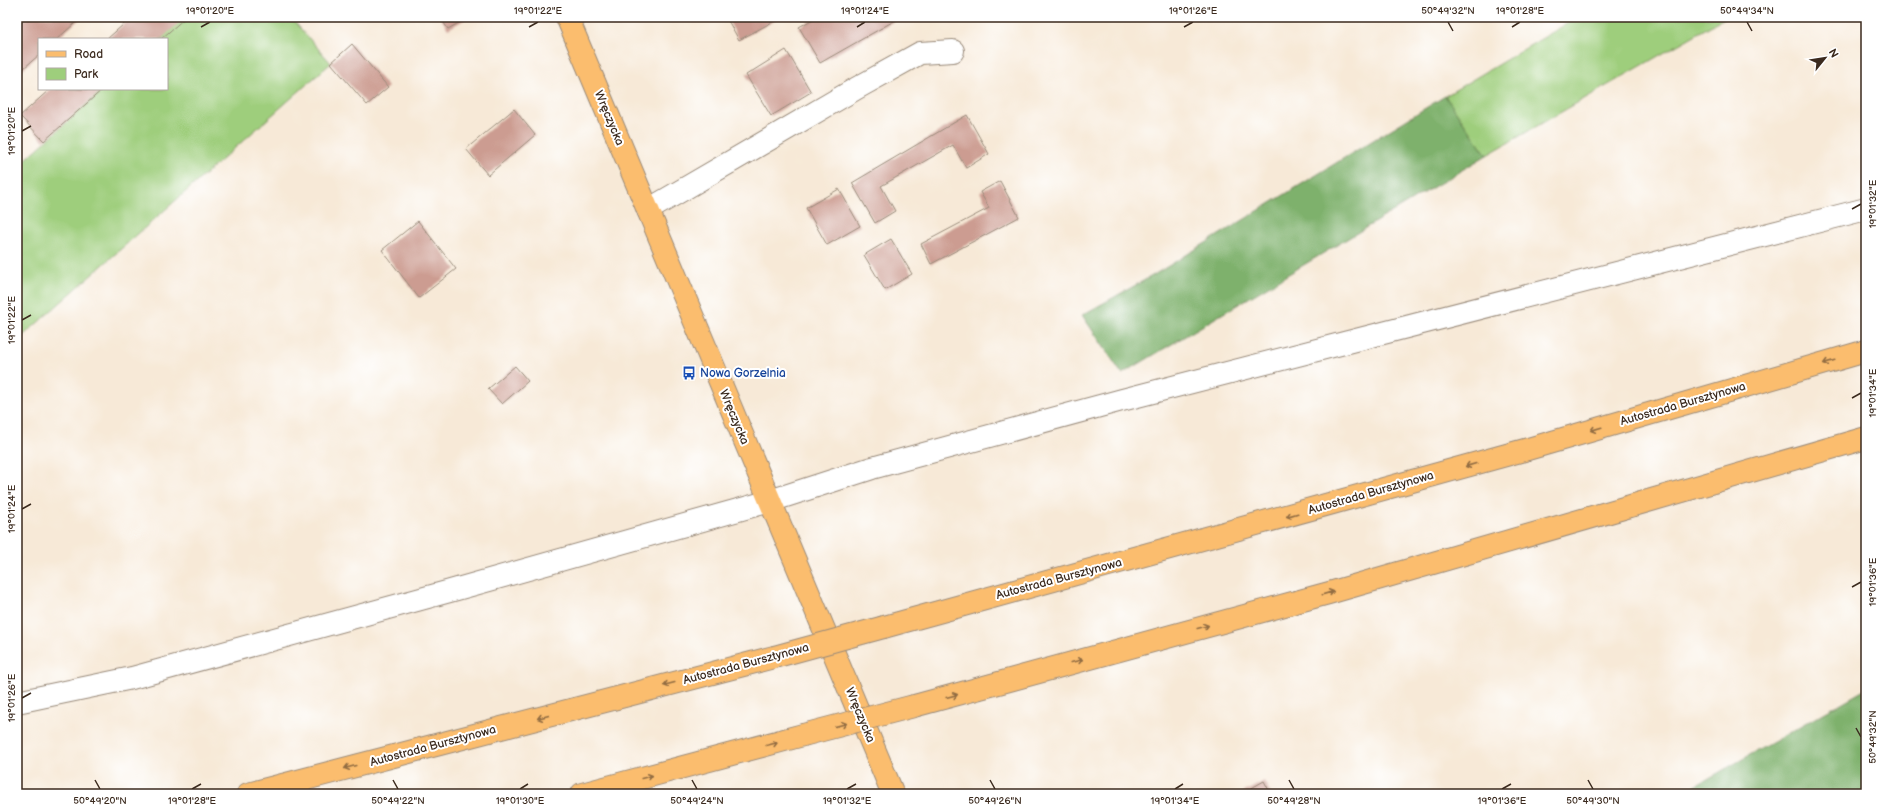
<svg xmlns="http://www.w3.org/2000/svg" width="1883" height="811" font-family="'Balsamiq Sans',sans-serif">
  <rect width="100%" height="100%" fill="#fff"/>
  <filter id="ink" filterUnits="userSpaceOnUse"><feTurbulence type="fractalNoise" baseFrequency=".025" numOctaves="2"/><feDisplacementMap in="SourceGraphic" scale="8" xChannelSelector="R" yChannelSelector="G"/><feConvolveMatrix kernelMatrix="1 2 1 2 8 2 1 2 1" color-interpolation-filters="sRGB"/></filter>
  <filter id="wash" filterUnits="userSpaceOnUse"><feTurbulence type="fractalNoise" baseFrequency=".012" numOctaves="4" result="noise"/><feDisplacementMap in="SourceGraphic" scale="16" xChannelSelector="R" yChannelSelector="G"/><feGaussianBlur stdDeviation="0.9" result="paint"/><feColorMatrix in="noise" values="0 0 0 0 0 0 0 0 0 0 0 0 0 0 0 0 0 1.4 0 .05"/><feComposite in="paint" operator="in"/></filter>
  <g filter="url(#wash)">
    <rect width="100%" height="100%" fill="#f7e9d7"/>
    <g fill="#9ece7c" stroke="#6c7c4d">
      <polygon points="185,17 290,17 331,63 17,341 17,167 104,89 167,89 167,39 160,39"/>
      <polygon points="1578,17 1726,17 1487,155 1445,96"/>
    </g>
    <g fill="#7eb16c" stroke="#5c6e45">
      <polygon points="1445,96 1487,155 1122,374 1082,315 1152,276"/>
      <polygon points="1866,689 1866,794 1681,794"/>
    </g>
    <g id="blocks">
      <g fill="#cc9c91">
        <polygon points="28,17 82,17 57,39 39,39 39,55 17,74 17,27"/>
        <polygon points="132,17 186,17 161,39 107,39"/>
        <polygon points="440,17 469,17 448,29"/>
        <polygon points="726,17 774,17 776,20 739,40"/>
        <polygon points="817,17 901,17 820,63 799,27"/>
        <polygon points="352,44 388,87 367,105 331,63"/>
        <polygon points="786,50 811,92 771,116 746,75"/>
        <polygon points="50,89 103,89 44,141 20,116"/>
        <polygon points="514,109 535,135 488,175 466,149"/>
        <polygon points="967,115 989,154 966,168 953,145 881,186 895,211 875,223 852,183"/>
        <polygon points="1000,181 1019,217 931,264 921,244 989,208 980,192"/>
        <polygon points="839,189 860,226 827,245 806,208"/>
        <polygon points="418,221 456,269 419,298 382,250"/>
        <polygon points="891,239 912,274 885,290 864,255"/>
        <polygon points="515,366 528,381 502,404 488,389"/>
        <polygon points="1264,781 1271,794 1241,794"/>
      </g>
    </g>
  </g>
  <g filter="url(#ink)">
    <use href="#blocks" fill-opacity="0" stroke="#998a7a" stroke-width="1"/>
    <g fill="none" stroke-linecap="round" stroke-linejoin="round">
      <g stroke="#998a7a" stroke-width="24">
        <g id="minor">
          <polyline points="648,210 857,88 920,53 953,51"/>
          <polyline points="17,702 132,678 450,591 770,501 872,468 1122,400 1866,209"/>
        </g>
      </g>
      <g stroke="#998a7a" stroke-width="24">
        <polyline id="major" points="567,17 893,794"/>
      </g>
      <g stroke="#998a7a" stroke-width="24">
        <g id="highway">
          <polyline points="884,627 1528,449 1866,351"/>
          <polyline points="914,706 1329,593 1866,438"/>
          <polyline points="248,794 774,657"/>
          <polyline points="582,794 803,735"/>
        </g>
      </g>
      <use href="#minor" stroke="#fff" stroke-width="22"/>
      <use href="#major" stroke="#fbbd6e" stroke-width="22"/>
      <use href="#highway" stroke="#fbbd6e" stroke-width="22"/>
      <g stroke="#998a7a" stroke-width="24" stroke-linecap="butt">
        <g id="highway-bridge">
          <polyline points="774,657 884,627"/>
          <polyline points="803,735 914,706"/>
        </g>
      </g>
      <use href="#highway-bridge" stroke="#fbbd6e" stroke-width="22"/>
    </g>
    <defs><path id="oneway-shaft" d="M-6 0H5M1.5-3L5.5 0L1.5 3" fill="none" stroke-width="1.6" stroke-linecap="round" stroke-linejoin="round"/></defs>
    <g stroke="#916c42">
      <use href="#oneway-shaft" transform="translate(1829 362) rotate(164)"/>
      <use href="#oneway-shaft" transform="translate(1596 429) rotate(164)"/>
      <use href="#oneway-shaft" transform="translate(1471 465) rotate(164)"/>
      <use href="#oneway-shaft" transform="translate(1292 515) rotate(164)"/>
      <use href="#oneway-shaft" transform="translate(1328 593) rotate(-16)"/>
      <use href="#oneway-shaft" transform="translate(1203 627) rotate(-15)"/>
      <use href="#oneway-shaft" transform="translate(1077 661) rotate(-15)"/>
      <use href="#oneway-shaft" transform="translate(669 684) rotate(165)"/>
      <use href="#oneway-shaft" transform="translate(952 696) rotate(-15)"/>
      <use href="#oneway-shaft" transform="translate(543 717) rotate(165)"/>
      <use href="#oneway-shaft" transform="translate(841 725) rotate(-15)"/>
      <use href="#oneway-shaft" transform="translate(772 744) rotate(-15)"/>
      <use href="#oneway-shaft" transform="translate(350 767) rotate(165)"/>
      <use href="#oneway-shaft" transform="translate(647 777) rotate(-15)"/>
    </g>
  </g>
  <path fill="none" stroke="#3b2a1e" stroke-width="1.5" d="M1448,22L1453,31M1747,22L1752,31M201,27L210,22M529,27L538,22M857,27L865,22M1184,27L1193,22M1512,27L1520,22M22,131L31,126M1852,209L1861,204M22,320L31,315M1852,398L1861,393M22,509L31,504M1852,587L1861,582M22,698L31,693M1856,728L1861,737M95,780L100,789M393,780L398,789M692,780L697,789M990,780L995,789M1289,780L1294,789M1588,780L1593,789M192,789L201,784M520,789L528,784M847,789L856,784M1175,789L1183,784M1502,789L1511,784"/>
  <defs>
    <g id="bus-bare" transform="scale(1.08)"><path d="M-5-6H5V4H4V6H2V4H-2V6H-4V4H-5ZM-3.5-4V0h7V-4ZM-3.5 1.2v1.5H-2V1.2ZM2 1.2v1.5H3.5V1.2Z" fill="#1a4fb4" stroke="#fff" stroke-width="2.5" paint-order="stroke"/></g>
  </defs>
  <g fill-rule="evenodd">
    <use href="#bus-bare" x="689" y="373"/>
  </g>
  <g text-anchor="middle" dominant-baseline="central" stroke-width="4" stroke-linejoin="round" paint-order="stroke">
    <g font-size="12" fill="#3b2a1e" stroke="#fff">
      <text transform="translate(609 118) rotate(67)">Wręczycka</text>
      <text transform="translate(1683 404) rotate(-16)">Autostrada Bursztynowa</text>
      <text transform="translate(734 417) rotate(67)">Wręczycka</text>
      <text transform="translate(1371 493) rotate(-16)">Autostrada Bursztynowa</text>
      <text transform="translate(1059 579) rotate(-15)">Autostrada Bursztynowa</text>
      <text transform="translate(746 664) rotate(-15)">Autostrada Bursztynowa</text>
      <text transform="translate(860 715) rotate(67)">Wręczycka</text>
      <text transform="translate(433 746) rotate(-15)">Autostrada Bursztynowa</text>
    </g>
    <g font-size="12" fill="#164399" stroke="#fff" text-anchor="start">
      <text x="700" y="373">Nowa Gorzelnia</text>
    </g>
  </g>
  <rect width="1883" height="811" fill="none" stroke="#fff" stroke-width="44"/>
  <rect x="38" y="38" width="130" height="52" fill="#ffffff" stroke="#b1aaa5"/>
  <rect x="46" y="51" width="20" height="6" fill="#fbbd6e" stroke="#b1aaa5"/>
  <text x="74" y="58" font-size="12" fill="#3b2a1e">Road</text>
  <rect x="46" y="68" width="20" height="12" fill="#9ece7c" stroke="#b1aaa5"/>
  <text x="74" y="78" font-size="12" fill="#3b2a1e">Park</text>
  <g transform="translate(1825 58) rotate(60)" stroke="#ffffff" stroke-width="3" paint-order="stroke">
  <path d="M0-3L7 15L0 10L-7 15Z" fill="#3b2a1e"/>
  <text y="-6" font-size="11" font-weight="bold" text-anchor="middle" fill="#3b2a1e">N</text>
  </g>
  <rect x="22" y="22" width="1839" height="767" fill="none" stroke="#3b2a1e" stroke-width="1.5"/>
  <g font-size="10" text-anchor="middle" fill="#3b2a1e">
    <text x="210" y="14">19°01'20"E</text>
    <text x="538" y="14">19°01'22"E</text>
    <text x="865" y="14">19°01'24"E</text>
    <text x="1193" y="14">19°01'26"E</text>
    <text x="1448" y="14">50°49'32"N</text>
    <text x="1520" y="14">19°01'28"E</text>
    <text x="1747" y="14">50°49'34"N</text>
    <text transform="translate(11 131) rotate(-90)" y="4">19°01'20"E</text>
    <text transform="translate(1872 204) rotate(-90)" y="4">19°01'32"E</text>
    <text transform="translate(11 320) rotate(-90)" y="4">19°01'22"E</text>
    <text transform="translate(1872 393) rotate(-90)" y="4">19°01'34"E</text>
    <text transform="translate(11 509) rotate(-90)" y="4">19°01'24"E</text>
    <text transform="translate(1872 582) rotate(-90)" y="4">19°01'36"E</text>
    <text transform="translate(11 698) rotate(-90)" y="4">19°01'26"E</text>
    <text transform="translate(1872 737) rotate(-90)" y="4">50°49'32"N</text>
    <text x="100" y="804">50°49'20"N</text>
    <text x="192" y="804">19°01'28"E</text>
    <text x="398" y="804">50°49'22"N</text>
    <text x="520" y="804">19°01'30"E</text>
    <text x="697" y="804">50°49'24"N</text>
    <text x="847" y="804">19°01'32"E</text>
    <text x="995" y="804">50°49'26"N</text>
    <text x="1175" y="804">19°01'34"E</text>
    <text x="1294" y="804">50°49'28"N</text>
    <text x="1502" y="804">19°01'36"E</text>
    <text x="1593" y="804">50°49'30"N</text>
  </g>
</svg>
